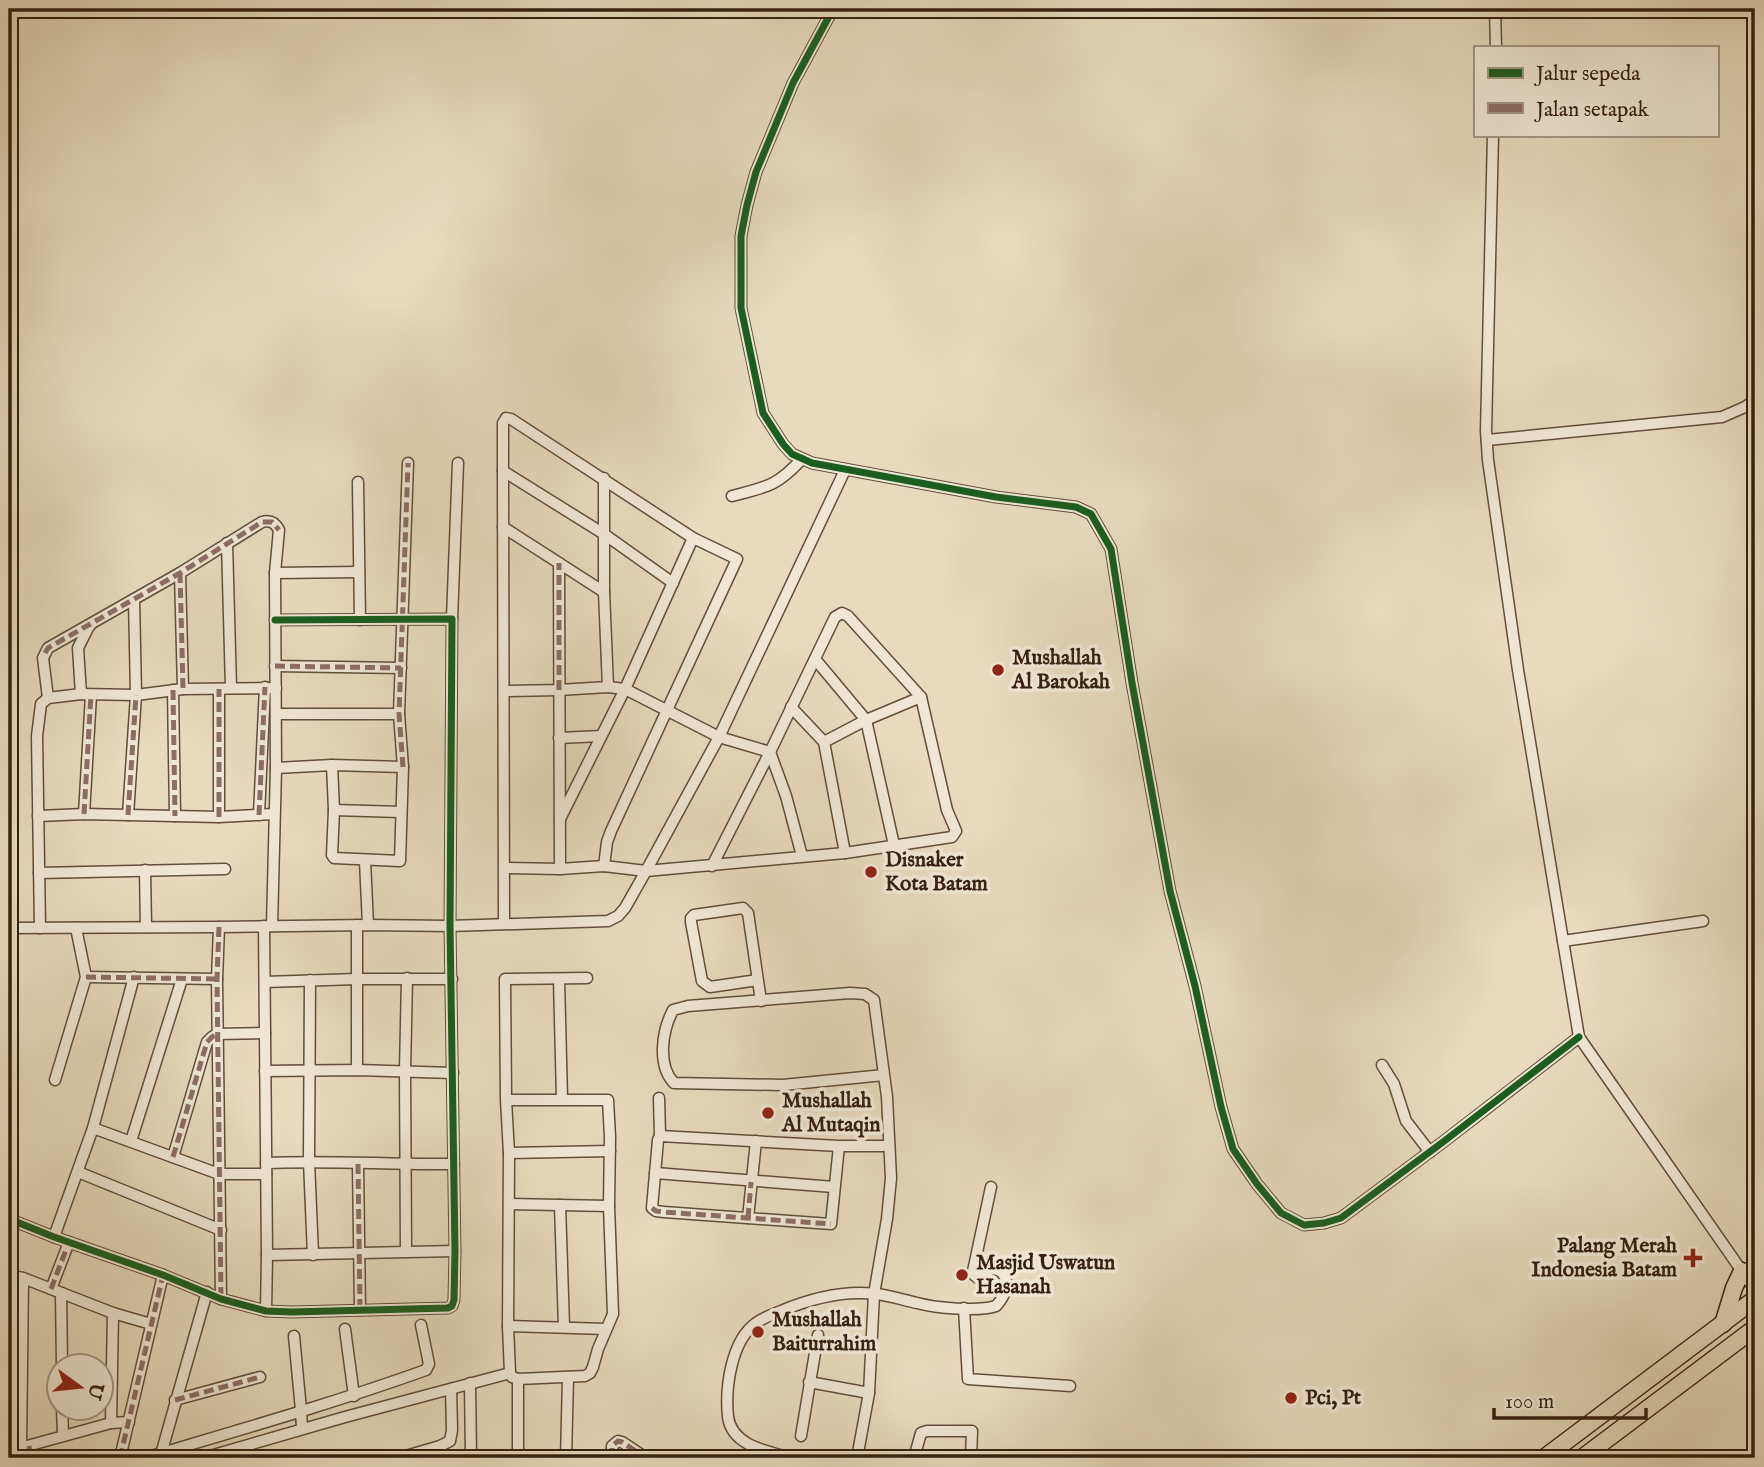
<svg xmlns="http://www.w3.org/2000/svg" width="1764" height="1467" font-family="'IM FELL English',serif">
  <rect width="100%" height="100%" fill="#e7dabd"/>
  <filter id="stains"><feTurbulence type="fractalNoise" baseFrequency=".00286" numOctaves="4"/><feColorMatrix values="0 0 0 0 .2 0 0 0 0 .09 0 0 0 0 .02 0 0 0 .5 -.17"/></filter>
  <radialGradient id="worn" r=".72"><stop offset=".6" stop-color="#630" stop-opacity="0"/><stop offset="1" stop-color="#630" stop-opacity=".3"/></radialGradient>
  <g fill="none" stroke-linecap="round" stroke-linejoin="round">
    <g stroke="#624e3a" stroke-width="13">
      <g id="minor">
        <polyline points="833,9 793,83 756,172 747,205 741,236 741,308 763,413 783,444 792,454 812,463 996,497 1076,507 1091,514 1111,549 1132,683 1170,891 1195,986 1221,1107 1233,1149 1257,1184 1281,1213 1304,1225 1324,1223 1341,1218 1443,1142 1579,1037"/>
        <polyline points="1495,9 1496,47"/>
        <polyline points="1493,135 1486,431 1488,460 1518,670 1579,1037 1755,1290"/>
        <polyline points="1487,440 1722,417 1745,407 1755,400"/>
        <polyline points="503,471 604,534 673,583"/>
        <polyline points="604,478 604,592 608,687"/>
        <polyline points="358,482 360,620"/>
        <path d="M732,496C767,487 777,486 802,459"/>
        <polyline points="503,527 604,592"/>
        <polyline points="227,543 231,688"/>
        <polyline points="559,563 560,869"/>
        <polyline points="180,573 183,689"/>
        <polyline points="275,573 359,572"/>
        <polyline points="452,619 458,463"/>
        <polyline points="815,659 866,720 894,845"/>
        <polyline points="275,666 401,668"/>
        <polyline points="173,690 175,816"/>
        <polyline points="504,691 559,690 608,687 625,689 719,737 770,752 786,796 802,856"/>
        <polyline points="81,694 78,648 88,628 91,624"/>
        <path d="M48,698L43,658L48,648L180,573L262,522C270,520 275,522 279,530L275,573L276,768L272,926"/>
        <polyline points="791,707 824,742"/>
        <polyline points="276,714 399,714"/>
        <polyline points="559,738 601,736"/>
        <polyline points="332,765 334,810 332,855 334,858 400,861 403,767 399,714 408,463"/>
        <polyline points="276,768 332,765 403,767"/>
        <polyline points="334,810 401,812"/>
        <polyline points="84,814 91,695"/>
        <polyline points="128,815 136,695 134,599"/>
        <polyline points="259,815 265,687"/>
        <polyline points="38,816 84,814 219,817 274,814"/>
        <polyline points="219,817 219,689"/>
        <polyline points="560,819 625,689 693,538"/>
        <polyline points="845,853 824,742 866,720 921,697"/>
        <polyline points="365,861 368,925"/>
        <polyline points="505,868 560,869 604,866 646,871 845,853 952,837 956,831 947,810 921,697 848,616 842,613 835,617 770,752 712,866"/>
        <polyline points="145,870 146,927"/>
        <polyline points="39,873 225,869"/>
        <polyline points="504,924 503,471 503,423 506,418 511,419 693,538 737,559 611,831 607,842 604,866"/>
        <polyline points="357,925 357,1070"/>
        <polyline points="264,926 267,1255 266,1311"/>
        <polyline points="219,927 217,979 221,1299"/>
        <polyline points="9,928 219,927 368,925 450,926 608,921 618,916 625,908 646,871 719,737 845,470"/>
        <polyline points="40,928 37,736 41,704 48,698 81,694 136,695 183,689 276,688"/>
        <polyline points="1563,941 1703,921"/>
        <polyline points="86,977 217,979"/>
        <polyline points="559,979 562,1099"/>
        <polyline points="310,980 309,1161 313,1255"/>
        <polyline points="758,980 710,987 702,981 691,922 691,918 694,915 743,908 748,913 761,1001"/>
        <polyline points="265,982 357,979 452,979"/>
        <polyline points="1382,1065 1394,1084 1406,1121 1430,1152"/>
        <polyline points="265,1071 357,1070 453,1073"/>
        <polyline points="55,1080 86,977 76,928"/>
        <polyline points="659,1098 660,1136"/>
        <polyline points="506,1100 608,1100 610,1137 609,1206 613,1314 598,1349 593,1367 590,1373 585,1376 518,1379 512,1377 510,1373 508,1326 509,1153 506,1100 505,979 587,978"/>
        <polyline points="93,1128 219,1174 266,1174"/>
        <polyline points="131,1141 182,979"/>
        <polyline points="839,1146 831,1224 664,1212 656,1211 652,1208 658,1140 660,1136 839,1146 889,1146"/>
        <polyline points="509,1153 610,1151"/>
        <polyline points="173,1157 207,1042 212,1037 217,1034 265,1033"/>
        <path d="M266,1163C329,1160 391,1165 454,1164"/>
        <polyline points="358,1164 360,1310"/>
        <polyline points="78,1172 221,1230"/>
        <polyline points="655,1173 834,1187"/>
        <polyline points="509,1204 609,1206"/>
        <polyline points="560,1205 564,1327"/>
        <polyline points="748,1218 756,1141"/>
        <polyline points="9,1219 54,1237 163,1275 221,1299 266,1311 292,1312 448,1308 452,1306 454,1300 455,1251 450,926 452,619 275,620"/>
        <polyline points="54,1237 93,1128 134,977"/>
        <polyline points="406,1251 405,1071 407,978"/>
        <polyline points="267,1255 455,1251"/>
        <polyline points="9,1275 23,1278"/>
        <polyline points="51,1289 69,1242"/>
        <polyline points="61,1293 62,1366"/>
        <polyline points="964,1308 968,1379 1070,1386"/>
        <polyline points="508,1326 606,1329"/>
        <polyline points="345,1329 354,1396"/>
        <polyline points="294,1336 301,1410 302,1429"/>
        <polyline points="518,1379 518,1458"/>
        <polyline points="809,1382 869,1393"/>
        <polyline points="470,1383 471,1458"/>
        <polyline points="175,1400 260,1377"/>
        <polyline points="62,1408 63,1435"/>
        <polyline points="111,1423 113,1313"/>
        <polyline points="801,1436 818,1335"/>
        <polyline points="29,1446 31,1458"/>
        <polyline points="21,1448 23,1278 113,1313 151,1324"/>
        <polyline points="9,1451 111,1423 129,1422"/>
        <polyline points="161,1454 207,1292"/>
        <polyline points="120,1458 163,1275"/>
        <path d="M145,1458C239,1430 334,1403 426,1370L429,1364L421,1325"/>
        <polyline points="203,1458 345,1417 510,1373"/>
        <polyline points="399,1458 440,1446 450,1441 452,1430 451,1389"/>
        <polyline points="566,1458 568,1377"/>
        <polyline points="612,1458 612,1446 618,1441 622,1442 646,1458"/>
        <path d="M791,1458C767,1451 732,1446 728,1417C725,1388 731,1341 756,1323C763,1318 773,1314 781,1311C810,1299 842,1290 875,1294C889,1295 903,1300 917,1303C936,1308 978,1312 996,1306C1020,1280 996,1255 979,1279L974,1275L973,1271L991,1187"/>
        <path d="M857,1458L869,1393L874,1294L887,1219L891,1178L887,1097L874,1000L865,994L850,993L688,1006L673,1010C662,1031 657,1065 674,1083L783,1085L884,1075"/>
        <polyline points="914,1458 921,1433 927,1431 972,1431 971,1458"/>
      </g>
    </g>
    <g stroke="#36200f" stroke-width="19">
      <g id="trunk">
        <polyline points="1723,1324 1734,1288 1742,1271"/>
        <polyline points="1544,1458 1755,1299"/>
        <polyline points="1582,1458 1755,1328"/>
      </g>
    </g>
    <use href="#minor" stroke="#efe7d4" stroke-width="10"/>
    <use href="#trunk" stroke="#e7dabd" stroke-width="16"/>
    <g stroke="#8d6e63" stroke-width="5" stroke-dasharray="10 5" stroke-linecap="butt">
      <polyline points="180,573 183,689"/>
      <polyline points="45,653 48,648 180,573 262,522 272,522 279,530"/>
      <polyline points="275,666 401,668"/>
      <polyline points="173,690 175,816"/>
      <polyline points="559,690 559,563"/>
      <polyline points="403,767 399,714 408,463"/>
      <polyline points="84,814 91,695"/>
      <polyline points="128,815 136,695"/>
      <polyline points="259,815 265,687"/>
      <polyline points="219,817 219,689"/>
      <polyline points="219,927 217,979 221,1299"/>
      <polyline points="86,977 217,979"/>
      <polyline points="173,1157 207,1042 212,1037 217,1034"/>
      <polyline points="358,1164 360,1310"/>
      <polyline points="652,1208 656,1211 664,1212 831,1224"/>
      <polyline points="748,1218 751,1182"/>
      <polyline points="9,1275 23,1278"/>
      <polyline points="51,1289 69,1242"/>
      <polyline points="175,1400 260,1377"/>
      <polyline points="29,1446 31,1458"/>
      <polyline points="120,1458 163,1275"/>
      <polyline points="612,1458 612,1446 618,1441 622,1442 646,1458"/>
    </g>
    <g stroke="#efe7d4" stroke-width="11">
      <g id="cycleway">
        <polyline points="833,9 793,83 756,172 747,205 741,236 741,308 763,413 783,444 792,454 812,463 996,497 1076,507 1091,514 1111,549 1132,683 1170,891 1195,986 1221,1107 1233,1149 1257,1184 1281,1213 1304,1225 1324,1223 1341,1218 1443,1142 1579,1037"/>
        <polyline points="9,1219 54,1237 163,1275 221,1299 266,1311 292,1312 448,1308 452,1306 454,1300 455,1251 450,926 452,619 275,620"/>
      </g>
    </g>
    <use href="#cycleway" stroke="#1b5e20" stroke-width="7"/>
  </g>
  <g fill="#8f2418" stroke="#efe7d4" stroke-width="2.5">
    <circle cx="998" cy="670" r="7"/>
    <circle cx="871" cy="872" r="7"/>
    <circle cx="768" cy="1113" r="7"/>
    <path d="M1689.5 1247.5h7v7h7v7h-7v7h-7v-7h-7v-7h7z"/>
    <circle cx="962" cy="1275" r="7"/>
    <circle cx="758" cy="1332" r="7"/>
    <circle cx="1291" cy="1398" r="7"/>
  </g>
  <g text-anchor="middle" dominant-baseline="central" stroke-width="7" stroke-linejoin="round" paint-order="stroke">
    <g font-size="21" font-weight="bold" fill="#36200f" stroke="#efe7d4" text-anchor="start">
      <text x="1012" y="658">Mushallah<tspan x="1012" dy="24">Al Barokah</tspan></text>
      <text x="885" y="860">Disnaker<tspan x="885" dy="24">Kota Batam</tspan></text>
      <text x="782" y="1101">Mushallah<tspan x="782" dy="24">Al Mutaqin</tspan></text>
      <text x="1677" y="1246" text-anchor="end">Palang Merah<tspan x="1677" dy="24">Indonesia Batam</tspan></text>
      <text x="976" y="1263">Masjid Uswatun<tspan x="976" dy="24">Hasanah</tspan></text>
      <text x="772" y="1320">Mushallah<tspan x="772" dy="24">Baiturrahim</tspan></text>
      <text x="1305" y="1398">Pci, Pt</text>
    </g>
  </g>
  <rect width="1764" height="1467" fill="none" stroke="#e7dabd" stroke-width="35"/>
  <rect x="10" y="10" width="1743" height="1446" fill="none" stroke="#36200f" stroke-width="3.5"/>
  <rect x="18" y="18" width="1729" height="1432" fill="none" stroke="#36200f" stroke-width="2"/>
  <rect x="1474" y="46" width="245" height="91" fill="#efe7d4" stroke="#a59785" stroke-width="2"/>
  <rect x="1488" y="68" width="35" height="10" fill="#1b5e20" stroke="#a59785" stroke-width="2"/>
  <text x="1536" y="80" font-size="21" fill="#36200f">Jalur sepeda</text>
  <rect x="1488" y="103" width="35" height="10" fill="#8d6e63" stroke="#a59785" stroke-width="2"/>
  <text x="1536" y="116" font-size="21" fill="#36200f">Jalan setapak</text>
  <g transform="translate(80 1387) rotate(105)"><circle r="33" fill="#efe7d4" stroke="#a59785" stroke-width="2"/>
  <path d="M0-5L12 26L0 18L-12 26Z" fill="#8f2418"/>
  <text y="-10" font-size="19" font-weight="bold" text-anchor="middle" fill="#36200f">U</text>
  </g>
  <path d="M1494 1408v10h152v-10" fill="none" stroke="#36200f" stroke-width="3.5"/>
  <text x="1505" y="1408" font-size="21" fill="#36200f" stroke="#efe7d4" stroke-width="5" paint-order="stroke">100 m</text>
  <rect width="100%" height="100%" filter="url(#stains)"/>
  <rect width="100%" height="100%" fill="url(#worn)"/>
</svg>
